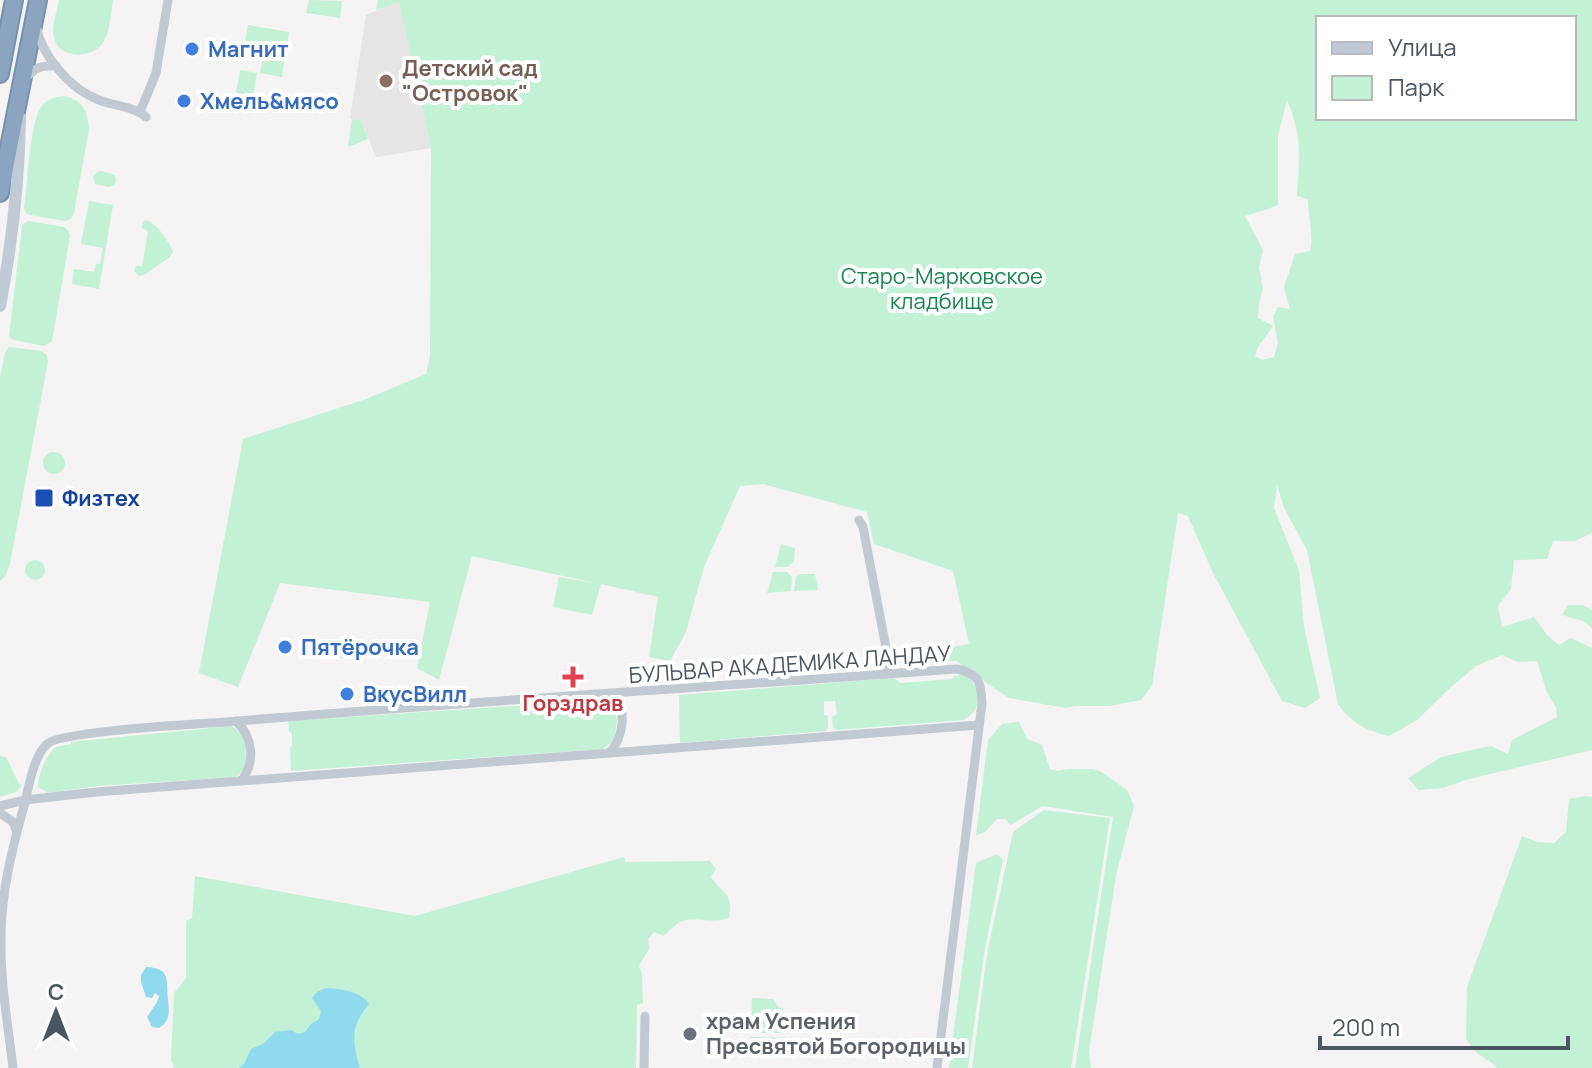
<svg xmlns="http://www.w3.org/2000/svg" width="1592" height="1068" font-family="Manrope,sans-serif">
  <rect width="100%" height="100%" fill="#f5f3f3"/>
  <polygon fill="#e6e4e5" points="399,1 431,148 376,157 361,120 350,119 366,15"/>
  <g fill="#c3f1d5" fill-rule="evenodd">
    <path d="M59,0H113C111,13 110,33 102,44C91,59 59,59 54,38C51,27 57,11 59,0Z"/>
    <polygon points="309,0 342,1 340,18 306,13"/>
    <path d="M378,0H1592V533L1575,541H1553L1547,559L1514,560L1511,589L1498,606L1502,627L1534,617L1547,635L1559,645L1570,638L1592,648V750L1469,779L1443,788L1418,790L1408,778L1441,757L1467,751L1491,746L1508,754L1512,740L1557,717L1556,707L1547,692L1537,661L1518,662L1502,655L1476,666L1452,686L1417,720L1389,736C1367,731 1351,723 1338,704L1307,550L1284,508L1277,485L1274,508L1299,570L1304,627L1320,698L1305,708L1282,701L1212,571L1188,516L1178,513L1152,686L1141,700L1109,706H1075L1066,708L1009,698L985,682L973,669L964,667L957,661L900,666L896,662L895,657L969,644L953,571L874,544L867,512L763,484L740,486L704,567L686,632L670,661L649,657L658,597L601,584L592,615L553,607L559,577L595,583L472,556L439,680L417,668L430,602L280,583L238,687L199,673L243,439L366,399L426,374L430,356L431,148L399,2L376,10ZM1318,18H1574V118H1318ZM1287,100C1303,136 1299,158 1297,196L1308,199C1308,214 1314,238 1310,251L1295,254L1284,287L1290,309L1278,307L1273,317L1278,343L1274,357L1262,360L1255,356L1258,347L1273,326L1258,318L1259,304L1263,289L1259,267L1263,250L1245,216L1265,210L1278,205V135Z"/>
    <polygon points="248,25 289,32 285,56 244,49"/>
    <polygon points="263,58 284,62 282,77 260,73"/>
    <polygon points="240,70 257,73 251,107 234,104"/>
    <path d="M64,96C83,100 88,111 89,129L74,213L71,219L65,221L30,215L26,213L24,209C27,188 30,121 41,107C47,99 55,97 64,96Z"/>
    <polygon points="352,119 361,120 368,139 348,147"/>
    <polygon points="100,171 115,175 116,180 115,185 108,187 95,184 93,176 96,173"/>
    <polygon points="89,201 113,205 99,289 72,284 74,269 94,272 96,264 100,264 103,248 81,244"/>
    <path d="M145,220C156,222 169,241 173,252L170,257L144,275L139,276L134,271L136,266H142L148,231L142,228L143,223Z"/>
    <polygon points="28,221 64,227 69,232 70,236 52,341 44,346 14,340 9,337 22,225"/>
    <polygon points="9,347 41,351 47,355 48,362 10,563 6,575 0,581 0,378 5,352"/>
    <circle cx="54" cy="463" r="11"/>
    <polygon points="781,544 795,548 794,562 787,567 775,567"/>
    <circle cx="35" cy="570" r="10"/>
    <polygon points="773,572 787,572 792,577 791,591 767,593"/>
    <polygon points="801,574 815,574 818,590 794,591 796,577"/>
    <polygon points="1568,605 1582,605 1592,609 1592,628 1583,621 1562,615"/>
    <polygon points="332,642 351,644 348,658 333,658 331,654"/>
    <path d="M967,675C981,688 983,712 963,720L838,730L833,728L832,717L837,714L835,701H824V715L828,716V727L826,731L680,743L679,695L894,678L901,683L952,679L954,676Z"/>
    <path d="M604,700C622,705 617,726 613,741L603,749L291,771L290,748L292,746V733L289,731L288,721Z"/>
    <polygon points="1019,722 1027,739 1042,745 1050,769 1058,771 1067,769 1092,769 1100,771 1127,790 1134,806 1116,875 1089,1052 1091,1068 1075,1068 1113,817 1042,806 1011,825 1005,819 997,819 985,832 976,835 988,740 1002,724"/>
    <path d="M231,726C247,733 247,751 245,768L236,777L98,786L48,793L38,787C38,774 46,755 56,747L71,744V742Z"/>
    <polygon points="0,756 6,757 19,784 22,785 16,792 0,797"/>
    <polygon points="1586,796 1592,797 1592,1068 1497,1068 1492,1063 1477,1053 1466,1039 1467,987 1522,836 1538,842 1554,843 1566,832 1569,799"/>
    <polygon points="1044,810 1110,818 1071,1068 972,1068 987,954 1013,832"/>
    <polygon points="997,854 1003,860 985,948 968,1068 949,1068 976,863"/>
    <path d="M624,857L625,862L710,861L716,869L711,877C722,895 734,891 729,918C713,924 693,916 680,922C674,925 669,932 663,936L654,932L648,939L649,949L639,966L642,974L643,1003L637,1005L636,1068H174L171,1059L174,993L186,978V921L192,918L195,876L415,916Z"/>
    <polygon points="752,998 773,999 778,1007 783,1009 787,1033 761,1033 751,1025"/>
    <polygon points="751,1037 787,1038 787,1058 751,1057"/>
  </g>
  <g fill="#90daee">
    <path d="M146,967C171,968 166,980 168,999C169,1012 171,1020 159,1028L152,1027L147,1017L157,1002L159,996L155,993L152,998L146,997L141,982V975Z"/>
    <path d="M326,988C341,989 361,991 369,1004C350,1027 352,1041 360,1068H239L244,1064L251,1049L263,1044L275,1032L291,1030L298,1034L305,1032L311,1024L319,1019L321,1011L312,998L317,992Z"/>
  </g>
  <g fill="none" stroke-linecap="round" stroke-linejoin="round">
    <g stroke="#7690ad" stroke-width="20">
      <g id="highway">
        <polyline points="0,74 14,0"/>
        <polyline points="0,193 38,0"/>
      </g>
    </g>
    <g stroke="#c1cad2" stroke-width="9">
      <path d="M36,25C41,55 70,89 99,100C114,106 133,106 146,117"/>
      <path d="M24,80C34,68 41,65 56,66"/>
      <polyline points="140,112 156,73 168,0"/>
      <polyline points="859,520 863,527 887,653 886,674"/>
      <path d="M608,694C614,698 619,703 621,709C625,723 619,744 609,753"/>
      <path d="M236,721C253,737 256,762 241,781"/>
      <polyline points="0,806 25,800 96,792 979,725"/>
      <polyline points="0,813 13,822 16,830"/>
      <path d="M13,1068C8,1025 0,981 1,937C1,891 13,846 25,802C29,785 34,756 47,744C60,731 199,724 226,722C469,701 713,687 957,669C979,674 981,681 982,703L937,1068"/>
      <polyline points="644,1068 645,1016"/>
    </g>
    <path stroke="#c1cbd6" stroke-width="12" d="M0,306C12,244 19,181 20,118"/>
    <use href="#highway" stroke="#8ba5c1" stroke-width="16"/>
  </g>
  <g fill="#3f7fe0" stroke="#fff" stroke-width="3">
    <circle cx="192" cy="49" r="8"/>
    <circle cx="184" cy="101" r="8"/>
    <circle cx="285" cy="647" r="8"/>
    <circle cx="347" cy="694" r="8"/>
  </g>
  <circle fill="#8d6e63" stroke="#fff" stroke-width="3" cx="386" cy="81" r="8"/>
  <rect fill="#1a4fb4" stroke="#fff" stroke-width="3" x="34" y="488" width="20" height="20" rx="4"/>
  <path fill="#e0444e" stroke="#fff" stroke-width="3" d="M569 665h8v8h8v8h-8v8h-8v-8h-8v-8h8z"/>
  <circle fill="#6b7280" stroke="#fff" stroke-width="3" cx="690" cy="1034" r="8"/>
  <g text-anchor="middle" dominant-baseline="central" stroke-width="8" stroke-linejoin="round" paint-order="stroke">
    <g font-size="22" font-weight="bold" fill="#366cbe" stroke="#fff" text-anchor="start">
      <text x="208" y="49">Магнит</text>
      <text x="200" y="101">Хмель&amp;мясо</text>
      <text x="301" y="647">Пятёрочка</text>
      <text x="363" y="694">ВкусВилл</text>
    </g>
    <g font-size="22" font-weight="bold" fill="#785e54" stroke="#fff" text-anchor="start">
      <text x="402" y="68">Детский сад<tspan x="402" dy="25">"Островок"</tspan></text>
    </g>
    <g font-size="22" fill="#17864f" stroke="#fff">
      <text x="942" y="276">Старо-Марковское<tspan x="942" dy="25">кладбище</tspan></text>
    </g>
    <g font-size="22" font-weight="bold" fill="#164399" stroke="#fff" text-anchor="start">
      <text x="62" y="498">Физтех</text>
    </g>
    <g font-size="22" fill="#4a5661" stroke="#fff">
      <text transform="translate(790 664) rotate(-4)">БУЛЬВАР АКАДЕМИКА ЛАНДАУ</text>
    </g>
    <g font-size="22" font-weight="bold" fill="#be3a42" stroke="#fff">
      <text x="573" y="703">Горздрав</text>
    </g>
    <g font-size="22" font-weight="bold" fill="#5b616d" stroke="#fff" text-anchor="start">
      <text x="706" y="1021">храм Успения<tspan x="706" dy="25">Пресвятой Богородицы</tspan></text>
    </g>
  </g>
  <rect x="1316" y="16" width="260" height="104" fill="#ffffff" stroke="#b7bbc0" stroke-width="2"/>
  <rect x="1332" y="42" width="40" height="12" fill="#c1cbd6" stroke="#b7bbc0" stroke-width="2"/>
  <text x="1388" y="56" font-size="24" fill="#4a5661">Улица</text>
  <rect x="1332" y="76" width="40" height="24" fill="#c3f1d5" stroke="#b7bbc0" stroke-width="2"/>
  <text x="1388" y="96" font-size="24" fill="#4a5661">Парк</text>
  <g transform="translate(56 1012)" stroke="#ffffff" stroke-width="6" paint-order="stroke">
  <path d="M0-6L14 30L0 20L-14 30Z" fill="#4a5661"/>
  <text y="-12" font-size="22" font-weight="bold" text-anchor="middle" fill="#4a5661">С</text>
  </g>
  <path d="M1320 1036v12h248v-12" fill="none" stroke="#4a5661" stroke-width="4"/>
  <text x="1332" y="1036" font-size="24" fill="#4a5661" stroke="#ffffff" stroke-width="6" paint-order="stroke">200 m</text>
</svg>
